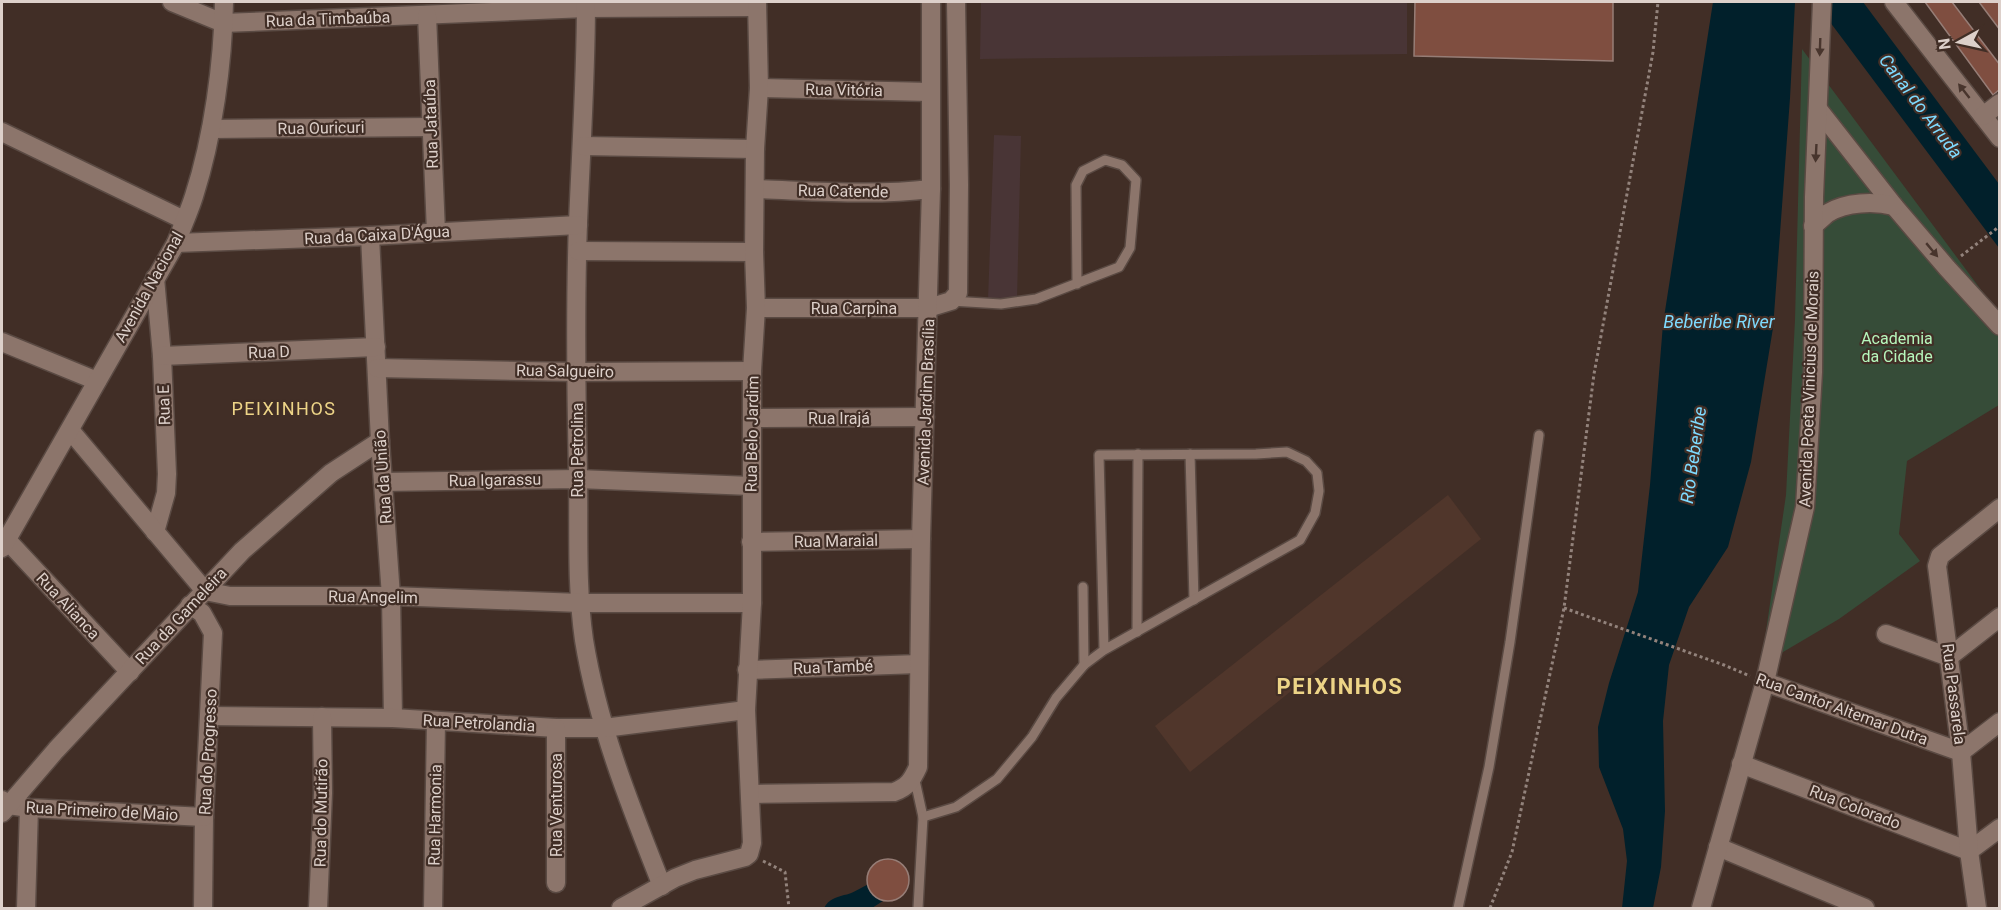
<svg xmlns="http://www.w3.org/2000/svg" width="2001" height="910" font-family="Roboto,sans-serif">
  <rect width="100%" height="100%" fill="#412e26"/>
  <polygon fill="#50362b" points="1448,495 1481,539 1190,772 1155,726"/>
  <g fill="#493536">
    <polygon points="981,2 1407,2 1407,54 980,59"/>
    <polygon points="994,135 1021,136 1017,299 988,300"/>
  </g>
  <polygon fill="#364c38" points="1802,49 1999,314 1999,405 1907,461 1899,534 1920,561 1839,619 1761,665 1786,495 1795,320"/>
  <g fill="#01202b">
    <polygon points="1713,2 1795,2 1790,98 1773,328 1751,462 1728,547 1689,607 1669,665 1663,721 1665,811 1661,867 1653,908 1622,908 1627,861 1623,829 1599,767 1598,727 1609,683 1638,592 1650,485 1663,324"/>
    <polygon points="1815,2 1863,2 1999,184 1999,248"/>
    <path d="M867,885L872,894L883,901L872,908H824C829,899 835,898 844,895C852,894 860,888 867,885Z"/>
  </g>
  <g fill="#7f4e40" stroke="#967d76" stroke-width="1.5">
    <polygon points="1415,2 1613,2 1613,61 1414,56"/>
    <polygon points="1925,2 1952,2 2000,65 2000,89 1993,95"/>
    <polygon points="1979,2 2000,2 2000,30"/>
    <circle cx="888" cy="880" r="21"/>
  </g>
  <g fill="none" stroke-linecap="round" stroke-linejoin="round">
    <g stroke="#5a4a43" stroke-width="12">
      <g id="lane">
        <polyline points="951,301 1001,304 1036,299 1119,267 1130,248 1136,180 1122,165 1105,160 1083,171 1076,185 1077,284"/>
        <polyline points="1190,454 1194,600"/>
        <polyline points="1083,587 1084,665"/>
        <polyline points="1137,632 1138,454"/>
        <polyline points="914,776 923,817 918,908"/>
        <polyline points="923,817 956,807 997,779 1032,737 1056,698 1084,665 1104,650 1300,540 1315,513 1319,491 1317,473 1306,461 1287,452 1256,454 1099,455 1104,650"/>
        <polyline points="1458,908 1489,767 1510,642 1539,435"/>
      </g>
    </g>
    <g stroke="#5a4a43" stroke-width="21">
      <g id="street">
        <polyline points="172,2 223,23 586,8 757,7"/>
        <path d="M586,2C586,75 581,150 578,223C575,306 576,390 578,473C579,529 576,584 584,640C598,726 630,805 662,886"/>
        <polyline points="1894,2 2000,138"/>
        <polyline points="427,15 436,232"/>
        <polyline points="759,88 930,92"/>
        <polyline points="1818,109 1894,206 1947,268 2000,326"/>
        <polyline points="1983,116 2000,103"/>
        <polyline points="211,129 431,127"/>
        <polyline points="2,132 184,220"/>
        <polyline points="583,146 755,149"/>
        <path d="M755,189C814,191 873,196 931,189"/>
        <path d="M1813,226C1818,222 1823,217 1828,213C1846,202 1874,201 1894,206"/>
        <polyline points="370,236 380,441 391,596 393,718"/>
        <polyline points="176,243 370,236 578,225"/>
        <polyline points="578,251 754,252"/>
        <polyline points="155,278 162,356 167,474 166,493 155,532"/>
        <polyline points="756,308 928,308 951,301 958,293 959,185 956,2"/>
        <polyline points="2,342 97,381"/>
        <polyline points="162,356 376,347"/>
        <polyline points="377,368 576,372 752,371"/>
        <polyline points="752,418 925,417"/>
        <polyline points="70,430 205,591 230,596 391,596 580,603 752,603"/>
        <polyline points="383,482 578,479 751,486"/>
        <polyline points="6,539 130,672"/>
        <polyline points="751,542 921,539"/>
        <path d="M2,548L176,243C182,227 189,212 194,196C213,137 223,63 224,2"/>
        <polyline points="190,605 202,613 213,633 204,817 203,908"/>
        <polyline points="1886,634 1949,657 2000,617"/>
        <polyline points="747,670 919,664"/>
        <polyline points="1765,682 1961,752 2000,722"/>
        <polyline points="210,716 393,718 556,728 604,728 746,710"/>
        <polyline points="1741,764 1969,851 2000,828"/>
        <path d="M751,794L894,792C908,787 912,780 918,767L921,539L931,189V2"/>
        <polyline points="2,800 9,805 29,808 204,817"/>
        <polyline points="2,813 56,750 242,551 331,473 380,441"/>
        <polyline points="1718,847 1865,908"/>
        <polyline points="556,883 556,728"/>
        <polyline points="26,908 29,808"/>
        <polyline points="318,908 323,793 322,717"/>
        <polyline points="433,908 436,721"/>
        <polyline points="621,908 675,878 695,870 745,857 749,854 752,843 746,710 752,603 752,371 756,308 754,252 755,149 759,88 757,2"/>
        <polyline points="1701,908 1765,682 1805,507 1813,372 1814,197 1822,2"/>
        <polyline points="1977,908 1969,851 1961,752 1937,566 1940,556 2000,508"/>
      </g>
    </g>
    <g stroke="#93837c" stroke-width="3" stroke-dasharray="3 3" stroke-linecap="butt">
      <polyline points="1961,256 2000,226"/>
      <polyline points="1564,608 1724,665 1750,676"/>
      <polyline points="763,861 785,872 789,908"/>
      <polyline points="1490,908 1512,852 1564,608 1594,374 1653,52 1658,2"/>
    </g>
    <use href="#lane" stroke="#8c756b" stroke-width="9"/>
    <use href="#street" stroke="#8c756b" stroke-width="18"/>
  </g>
  <defs><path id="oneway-solid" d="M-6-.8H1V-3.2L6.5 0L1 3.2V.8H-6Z" transform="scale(1.5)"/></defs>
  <g fill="#48352d">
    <use href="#oneway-solid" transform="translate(1820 47) rotate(92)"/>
    <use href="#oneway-solid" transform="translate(1964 91) rotate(-128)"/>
    <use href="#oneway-solid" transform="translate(1816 153) rotate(93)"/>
    <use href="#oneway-solid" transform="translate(1932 250) rotate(50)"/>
  </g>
  <g text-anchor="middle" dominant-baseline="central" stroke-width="4.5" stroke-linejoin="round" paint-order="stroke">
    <g font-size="16" fill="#ddd0ca" stroke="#412e26">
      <text transform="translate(328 19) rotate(-2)">Rua da Timbaúba</text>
      <text transform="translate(844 90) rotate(1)">Rua Vitória</text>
      <text transform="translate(431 124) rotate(-92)">Rua Jataúba</text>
      <text transform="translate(321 128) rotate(-1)">Rua Ouricuri</text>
      <text transform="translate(843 191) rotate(1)">Rua Catende</text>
      <text transform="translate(377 235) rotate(-3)">Rua da Caixa D'Água</text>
      <text transform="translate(149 287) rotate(-61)">Avenida Nacional</text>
      <text x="854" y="308">Rua Carpina</text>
      <text transform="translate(269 352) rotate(-2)">Rua D</text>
      <text transform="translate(565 371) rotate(1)">Rua Salgueiro</text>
      <text transform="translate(1809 389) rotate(-88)">Avenida Poeta Vinicius de Morais</text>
      <text transform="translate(926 402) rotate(-88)">Avenida Jardim Brasília</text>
      <text transform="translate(164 405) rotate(-92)">Rua E</text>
      <text x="839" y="418">Rua Irajá</text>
      <text transform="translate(752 434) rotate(-89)">Rua Belo Jardim</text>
      <text transform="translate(577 450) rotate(-90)">Rua Petrolina</text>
      <text transform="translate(383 477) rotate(-94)">Rua da União</text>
      <text transform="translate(495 480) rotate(-1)">Rua Igarassu</text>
      <text transform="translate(836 541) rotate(-1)">Rua Maraial</text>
      <text transform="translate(373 597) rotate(1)">Rua Angelim</text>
      <text transform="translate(68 606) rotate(47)">Rua Alianca</text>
      <text transform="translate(181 616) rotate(-47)">Rua da Gameleira</text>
      <text transform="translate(833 667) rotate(-2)">Rua També</text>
      <text transform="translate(1954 694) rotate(83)">Rua Passarela</text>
      <text transform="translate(1842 709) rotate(20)">Rua Cantor Altemar Dutra</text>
      <text transform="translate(479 723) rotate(3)">Rua Petrolandia</text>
      <text transform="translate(208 752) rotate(-87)">Rua do Progresso</text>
      <text transform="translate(556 805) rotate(-90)">Rua Venturosa</text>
      <text transform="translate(1855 807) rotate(21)">Rua Colorado</text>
      <text transform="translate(102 811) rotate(3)">Rua Primeiro de Maio</text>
      <text transform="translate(321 813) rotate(-89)">Rua do Mutirão</text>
      <text transform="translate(435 815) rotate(-89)">Rua Harmonia</text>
    </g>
    <g font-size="16" fill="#b6f6bc" stroke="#412e26">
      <text x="1897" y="338">Academia<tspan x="1897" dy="18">da Cidade</tspan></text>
    </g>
    <g font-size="18" font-style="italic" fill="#7edafe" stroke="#412e26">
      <text transform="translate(1921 106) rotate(53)">Canal do Arruda</text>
      <text x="1719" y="321">Beberibe River</text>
      <text transform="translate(1693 455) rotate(-82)">Rio Beberibe</text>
    </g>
    <g font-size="18" letter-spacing="1.5" fill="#edd487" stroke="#412e26">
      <text x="284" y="408">PEIXINHOS</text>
    </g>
    <g font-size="22" font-weight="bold" letter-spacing="1.5" fill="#edd487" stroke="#412e26">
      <text x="1340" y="686">PEIXINHOS</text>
    </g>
  </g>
  <rect width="2001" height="910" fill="none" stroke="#ddd0ca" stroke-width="6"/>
  <g transform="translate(1959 42) rotate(262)" stroke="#412e26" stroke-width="4.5" paint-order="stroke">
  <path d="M0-4.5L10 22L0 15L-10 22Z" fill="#ddd0ca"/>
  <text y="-9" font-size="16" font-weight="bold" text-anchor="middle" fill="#ddd0ca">N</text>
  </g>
</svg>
